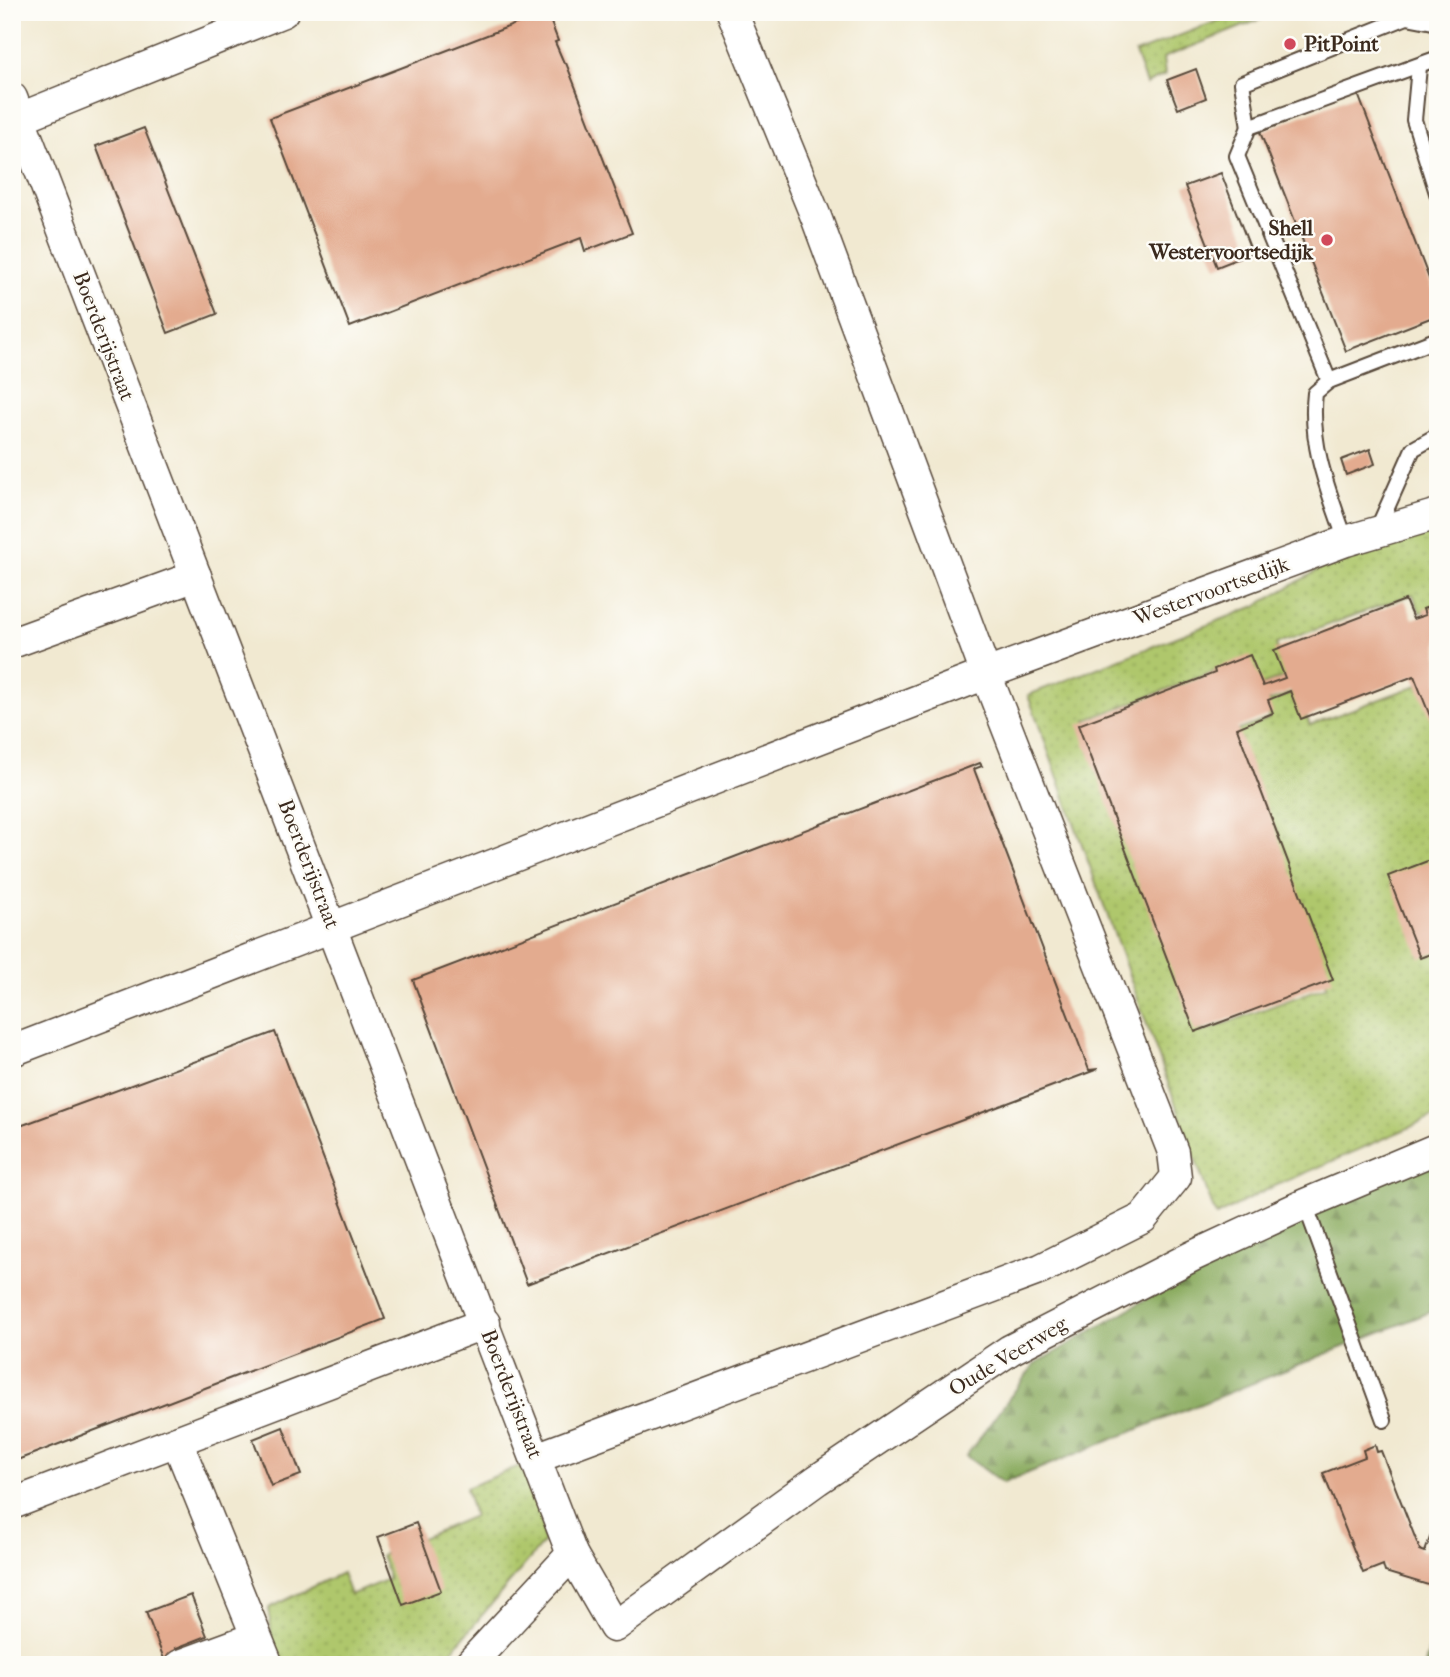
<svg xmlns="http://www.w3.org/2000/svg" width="1450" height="1677" font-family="'IM FELL French Canon',serif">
  <defs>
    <pattern id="grass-dots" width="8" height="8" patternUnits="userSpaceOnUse" patternTransform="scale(1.75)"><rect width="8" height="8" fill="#afc76c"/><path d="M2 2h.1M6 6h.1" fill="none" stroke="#97ab5d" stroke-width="1.8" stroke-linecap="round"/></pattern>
    <pattern id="forest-firs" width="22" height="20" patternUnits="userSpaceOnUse" patternTransform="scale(1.75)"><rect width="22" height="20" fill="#8bac60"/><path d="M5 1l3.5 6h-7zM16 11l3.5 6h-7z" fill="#738c4f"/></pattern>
  </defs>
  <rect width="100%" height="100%" fill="#fdfcf7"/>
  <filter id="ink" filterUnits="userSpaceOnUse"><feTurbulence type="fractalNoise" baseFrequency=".0143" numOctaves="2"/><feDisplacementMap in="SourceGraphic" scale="14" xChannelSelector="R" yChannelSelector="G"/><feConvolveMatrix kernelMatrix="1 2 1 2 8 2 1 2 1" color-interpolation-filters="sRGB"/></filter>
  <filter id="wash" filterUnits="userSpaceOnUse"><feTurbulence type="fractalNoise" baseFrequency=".00686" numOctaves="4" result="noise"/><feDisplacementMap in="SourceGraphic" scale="28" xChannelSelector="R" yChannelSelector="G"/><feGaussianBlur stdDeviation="1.57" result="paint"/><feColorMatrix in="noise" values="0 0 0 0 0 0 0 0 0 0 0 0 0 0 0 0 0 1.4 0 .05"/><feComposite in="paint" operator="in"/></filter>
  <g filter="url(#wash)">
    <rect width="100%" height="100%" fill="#f1e9d1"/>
    <g fill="url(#grass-dots)" stroke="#757845" stroke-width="2">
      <polygon points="1240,12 1279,12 1163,58 1165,75 1146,84 1135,53"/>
      <polygon points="1420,532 1438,534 1438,606 1420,613 1413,594 1276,644 1286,676 1257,687 1247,659 1086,720 1202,1032 1327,986 1233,732 1269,719 1263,704 1297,691 1310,725 1426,682 1438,715 1438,1115 1268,1189 1216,1216 1028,695 1256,606 1334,561"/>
      <polygon points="529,1462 538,1487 544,1542 440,1665 278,1665 273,1652 269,1608 342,1573 350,1595 389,1579 381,1555 474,1516 466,1488"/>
    </g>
    <g fill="url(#forest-firs)" stroke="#636b3f" stroke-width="2">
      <polygon points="1438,1158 1438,1309 1003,1483 966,1456 1034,1365 1158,1292 1311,1209"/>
      <polygon points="1438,1618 1438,1665 1425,1665"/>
    </g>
    <g id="blocks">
      <g fill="#e3ab8f">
        <polygon points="547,12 558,41 555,42 564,63 566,63 632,233 585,251 581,238 350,327 270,118"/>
        <polygon points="1196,69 1206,98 1178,109 1167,80"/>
        <polygon points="1358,94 1438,302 1438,315 1346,351 1260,132"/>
        <polygon points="144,128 217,314 168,333 96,146"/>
        <polygon points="1221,173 1252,253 1217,267 1185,186"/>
        <polygon points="1370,449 1375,464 1346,475 1341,460"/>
        <polygon points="1405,600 1413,619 1425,615 1423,609 1438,604 1438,736 1414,676 1301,719 1290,691 1268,700 1273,713 1237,728 1333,980 1195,1032 1078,725 1215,673 1214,669 1250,655 1263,686 1285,678 1274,650"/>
        <polygon points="980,763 982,766 974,769 1089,1070 1098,1069 527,1284 413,980"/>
        <polygon points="1438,857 1438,951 1420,958 1388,876"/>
        <polygon points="275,1032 385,1319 12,1462 12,1129"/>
        <polygon points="283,1427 301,1475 271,1486 253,1439"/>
        <polygon points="1375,1445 1377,1452 1381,1451 1420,1550 1425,1552 1438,1514 1438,1588 1385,1572 1383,1565 1363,1573 1323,1473 1365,1457 1363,1450"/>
        <polygon points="416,1523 441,1591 403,1605 378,1537"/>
        <polygon points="191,1595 207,1636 176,1648 180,1658 166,1664 146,1612"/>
      </g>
    </g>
  </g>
  <g filter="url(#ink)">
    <use href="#blocks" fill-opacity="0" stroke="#564739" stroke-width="2"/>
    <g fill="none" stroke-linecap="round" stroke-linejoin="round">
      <g stroke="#564739" stroke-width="18">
        <g id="service">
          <polyline points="1419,67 1414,120 1438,196"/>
          <polyline points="1249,127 1242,83 1407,17 1438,23"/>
          <polyline points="1329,381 1237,156 1249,127 1438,58"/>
          <polyline points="1377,530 1413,449 1438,435"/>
          <path d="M1346,541C1329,492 1309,446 1315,393L1329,381L1438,339"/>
          <polyline points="1305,1204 1384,1420"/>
        </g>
      </g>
      <g stroke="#564739" stroke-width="33">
        <g id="minor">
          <polyline points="12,98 572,1554 614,1627 817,1480 1010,1350 1193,1256 1305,1204 1438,1148"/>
          <polyline points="20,118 283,12"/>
          <polyline points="12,643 196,576"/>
          <polyline points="12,1051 986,674 1346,541 1438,514"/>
          <polyline points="177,1441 268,1665"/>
          <polyline points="536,1458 1041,1269 1143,1218 1176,1177 1173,1152 986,674 816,217 732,12"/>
          <polyline points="12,1504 485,1323"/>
          <polyline points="180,1665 256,1637"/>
          <polyline points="469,1665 572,1554"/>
        </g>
      </g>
      <use href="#service" stroke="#fff" stroke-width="14"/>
      <use href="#minor" stroke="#fff" stroke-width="30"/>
    </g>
  </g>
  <g fill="#d1495b" stroke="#fdfcf7" stroke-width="2.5">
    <circle cx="1290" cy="44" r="7"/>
    <circle cx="1327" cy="240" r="7"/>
  </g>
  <g text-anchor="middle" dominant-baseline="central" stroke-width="5" stroke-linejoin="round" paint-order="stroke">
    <g font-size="21" font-weight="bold" fill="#3b2a1e" stroke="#fdfcf7" text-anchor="start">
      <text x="1304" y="44">PitPoint</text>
      <text x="1313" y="228" text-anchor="end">Shell<tspan x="1313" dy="24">Westervoortsedijk</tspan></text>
    </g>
    <g font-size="21" fill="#3b2a1e" stroke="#fdfcf7">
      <text transform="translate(104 336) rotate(69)">Boerderijstraat</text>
      <text transform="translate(1211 591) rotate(-20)">Westervoortsedijk</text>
      <text transform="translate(309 864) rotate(69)">Boerderijstraat</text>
      <text transform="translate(1008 1356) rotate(-31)">Oude Veerweg</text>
      <text transform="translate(512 1394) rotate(69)">Boerderijstraat</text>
    </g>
  </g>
  <rect width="1450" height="1677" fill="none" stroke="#fdfcf7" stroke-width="42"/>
</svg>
